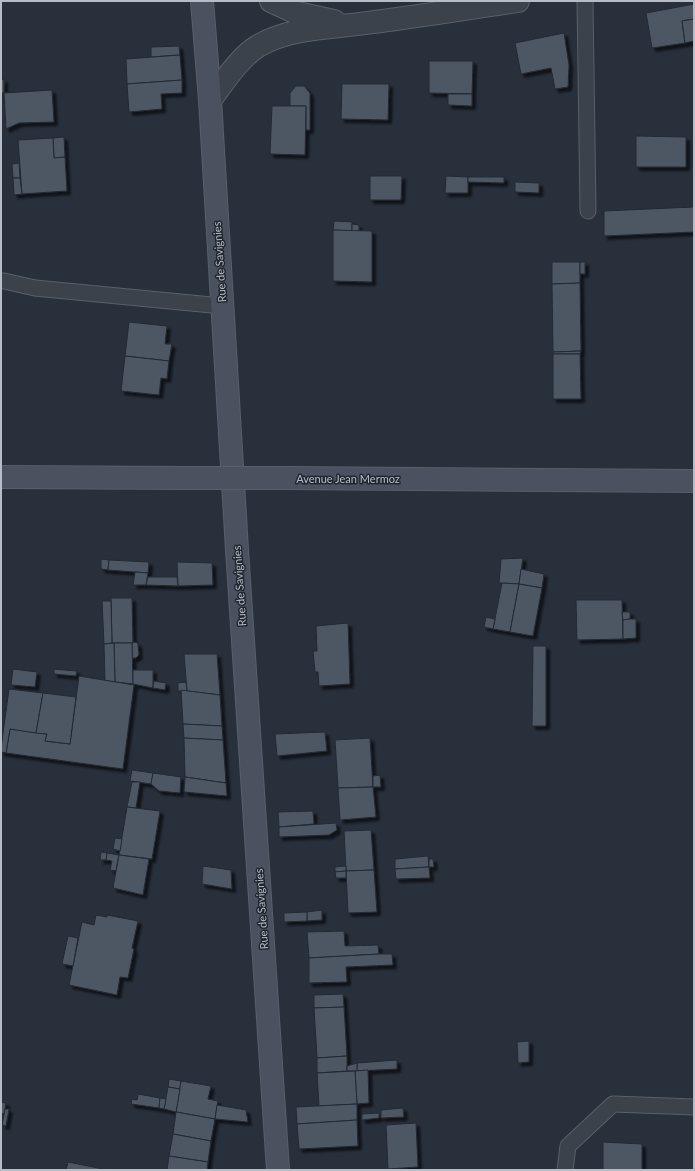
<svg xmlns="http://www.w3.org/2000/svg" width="695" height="1171" font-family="Lato,sans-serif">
  <defs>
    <filter id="shadow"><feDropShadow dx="3.5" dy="3.5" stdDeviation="1" flood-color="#0009"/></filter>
  </defs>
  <rect width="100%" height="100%" fill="#28303c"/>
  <g fill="#4e5764" stroke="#222933" filter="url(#shadow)">
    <polygon points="694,4 694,19 682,21 685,43 652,48 646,13"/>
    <polygon points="694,19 694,41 685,43 682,21"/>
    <polygon points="564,33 569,65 568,87 555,89 551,68 521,74 515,43"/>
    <polygon points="179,46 180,55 151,57 151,47"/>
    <polygon points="180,55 182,80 127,84 126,59"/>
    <polygon points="429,61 473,61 472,94 429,93"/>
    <polygon points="4,79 4,93 1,93 1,80"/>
    <polygon points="182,80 182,93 161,94 162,109 129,112 127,84"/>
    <polygon points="342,84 389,84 388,120 341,119"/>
    <polygon points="296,86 304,86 310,93 310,130 306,130 306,106 290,106 290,93"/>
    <polygon points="52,90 54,122 19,123 6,129 4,93"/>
    <polygon points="448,94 472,94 472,106 448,105"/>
    <polygon points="272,106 306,106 305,155 270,154"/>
    <polygon points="636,136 686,137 686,167 636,167"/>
    <polygon points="64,137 65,157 54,158 53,138"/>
    <polygon points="53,138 54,158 65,157 67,191 22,194 18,140"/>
    <polygon points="19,163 20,178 13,178 12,164"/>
    <polygon points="370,176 402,176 401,200 370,200"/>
    <polygon points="446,176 468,177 468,193 445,193"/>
    <polygon points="468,177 504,177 504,183 468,182"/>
    <polygon points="13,178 20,178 22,194 14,195"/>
    <polygon points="515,182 539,183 539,193 515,192"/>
    <polygon points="694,207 694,232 604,236 604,211"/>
    <polygon points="334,221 352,222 352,231 333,230"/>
    <polygon points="352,224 359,225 359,231 352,231"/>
    <polygon points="333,230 372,231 372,282 333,281"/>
    <polygon points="552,262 580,262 580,283 552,284"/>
    <rect x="580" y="262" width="5" height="12"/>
    <polygon points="580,283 581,351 553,352 552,284"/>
    <polygon points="129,322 167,326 165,344 172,344 169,361 125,356"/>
    <polygon points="581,351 580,354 553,354 553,352"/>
    <polygon points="553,354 580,354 581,399 553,399"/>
    <polygon points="125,356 169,361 167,379 161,378 159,395 121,391"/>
    <polygon points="523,558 519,584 499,583 501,559"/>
    <polygon points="101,559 109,560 108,570 101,569"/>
    <polygon points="109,560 149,562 148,573 108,570"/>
    <polygon points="177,562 212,563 213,585 178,586"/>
    <polygon points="521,569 544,574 542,588 519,584"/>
    <polygon points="135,572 148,573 146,585 133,585"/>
    <polygon points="148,577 177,577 178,586 146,585"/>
    <polygon points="502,583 519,584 510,632 493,629"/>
    <polygon points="519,584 542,588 533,636 510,632"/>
    <polygon points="111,598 132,598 133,643 112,643"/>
    <polygon points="576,600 622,600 623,639 577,640"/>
    <polygon points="102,601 111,601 112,643 104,644"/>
    <polygon points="622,612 630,612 630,619 623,620"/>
    <polygon points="486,617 495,619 493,629 484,627"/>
    <polygon points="630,619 636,619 636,638 623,639 623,620"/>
    <polygon points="348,623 350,684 319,686 318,672 315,672 313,651 317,651 316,626"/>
    <polygon points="136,642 138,644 139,655 136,658 132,658 132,643"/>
    <polygon points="114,643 132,643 133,684 115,682"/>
    <polygon points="114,643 115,682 105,681 104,644"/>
    <polygon points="533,646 546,646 546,726 532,726"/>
    <polygon points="184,654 217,654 220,695 187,691"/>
    <polygon points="13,669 37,672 35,687 11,685"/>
    <polygon points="54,669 77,671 76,676 54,674"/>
    <polygon points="133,670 153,670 153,688 133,684"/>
    <polygon points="79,676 134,685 123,769 6,753 10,729 47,734 45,741 70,744"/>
    <polygon points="154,681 166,683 165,690 153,688"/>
    <polygon points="186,682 187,691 178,691 178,683"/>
    <polygon points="9,689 43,693 36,733 10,729 6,753 1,752 1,748"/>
    <polygon points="181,690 220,695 222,726 183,724"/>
    <polygon points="43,693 76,697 70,744 45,741 47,734 36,733"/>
    <polygon points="183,724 222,726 223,740 184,738"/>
    <polygon points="325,732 327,751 277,756 275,734"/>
    <polygon points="184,738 223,740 226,783 185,777"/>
    <polygon points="370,738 373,787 338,788 335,740"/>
    <polygon points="132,770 153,773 151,784 130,781"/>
    <polygon points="153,773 181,777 180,793 159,791 151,784"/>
    <polygon points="380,775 381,787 373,787 373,776"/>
    <polygon points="185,777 226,783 227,796 184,792"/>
    <polygon points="132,782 140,782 136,808 127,807"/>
    <polygon points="373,787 376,817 340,820 338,788"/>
    <polygon points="127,807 160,811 152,859 119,855"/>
    <polygon points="313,811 314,824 279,827 278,812"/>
    <polygon points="336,823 337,830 329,835 279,837 279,827"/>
    <polygon points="371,830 374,870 346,871 344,831"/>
    <polygon points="115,838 122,839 120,851 113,849"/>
    <polygon points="101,852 107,853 106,860 100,860"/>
    <polygon points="107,853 119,855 116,871 110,870 112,861 106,860"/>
    <polygon points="119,855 149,859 143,895 113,888"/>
    <polygon points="428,856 429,867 395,869 395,859"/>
    <polygon points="429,859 433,859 434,867 429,867"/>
    <polygon points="203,866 231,870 232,889 202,884"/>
    <polygon points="346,866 346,871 335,872 335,867"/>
    <polygon points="429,867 430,878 396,879 395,869"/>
    <polygon points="374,870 377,912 348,913 346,871"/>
    <polygon points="346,871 346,878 336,878 335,872"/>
    <polygon points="322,910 322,920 307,921 307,912"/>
    <polygon points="307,912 307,921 284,922 284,913"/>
    <polygon points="96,915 107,917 107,915 138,921 132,948 134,949 128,978 120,977 117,995 69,985 82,922 94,925"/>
    <polygon points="344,931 345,946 378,945 379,954 309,958 307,932"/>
    <polygon points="68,936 78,938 73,966 62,964"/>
    <polygon points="379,954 392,954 393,965 346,967 347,982 309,983 309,958"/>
    <polygon points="343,994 344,1007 314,1008 314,995"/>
    <polygon points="344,1007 347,1056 317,1058 314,1008"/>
    <polygon points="529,1041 529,1062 518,1063 517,1042"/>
    <polygon points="347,1056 347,1071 317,1073 317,1058"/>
    <polygon points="397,1060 397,1069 357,1071 357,1063"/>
    <polygon points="357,1063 357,1071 347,1071 347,1066"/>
    <polygon points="368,1070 369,1103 357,1104 355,1071"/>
    <polygon points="355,1071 357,1104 319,1106 317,1073"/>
    <polygon points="169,1079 181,1081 180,1089 168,1087"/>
    <polygon points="181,1081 211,1086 208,1099 218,1101 215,1119 176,1112"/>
    <polygon points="168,1087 180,1089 176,1112 164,1109"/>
    <polygon points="138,1094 160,1098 159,1108 131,1104 132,1099 137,1100"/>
    <polygon points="160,1098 166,1099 164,1109 159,1108"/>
    <polygon points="1,1102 6,1103 4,1114 1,1113"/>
    <polygon points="357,1104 357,1120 297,1124 296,1107"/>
    <polygon points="217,1105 246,1110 248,1122 215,1119"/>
    <polygon points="403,1108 404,1117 381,1118 381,1110"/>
    <polygon points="5,1109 9,1109 6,1126 2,1125"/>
    <polygon points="176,1112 215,1119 211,1141 173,1134"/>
    <polygon points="379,1113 379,1118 362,1120 362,1114"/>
    <polygon points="357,1120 358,1146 299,1149 297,1124"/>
    <polygon points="416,1123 418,1167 388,1169 386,1125"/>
    <polygon points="173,1134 211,1141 208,1162 169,1156"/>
    <polygon points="603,1142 642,1144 642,1170 603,1170"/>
    <polygon points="169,1156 208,1162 207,1170 167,1170"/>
    <polygon points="68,1162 108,1170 66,1170"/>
  </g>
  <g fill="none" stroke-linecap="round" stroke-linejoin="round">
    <g stroke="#59606a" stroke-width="17">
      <g id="lane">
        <polyline points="585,1 588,211"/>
        <polyline points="4,281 35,288 222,306"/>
        <polyline points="565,1170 568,1146 613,1104 694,1107"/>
      </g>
    </g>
    <g stroke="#59606a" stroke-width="24">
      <g id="street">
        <polyline points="271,1 297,13 334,21"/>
        <path d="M210,100C224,82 239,58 258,46C292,26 336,28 374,22C422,16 470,8 518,1"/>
      </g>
    </g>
    <g stroke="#59606a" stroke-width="24">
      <g id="secondary">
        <polyline points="202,1 210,100 237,550 278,1170"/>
        <polyline points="1,477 186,478"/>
        <polyline points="286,478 694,481"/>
      </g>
    </g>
    <use href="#lane" stroke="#3b424c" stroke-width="15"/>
    <use href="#street" stroke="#3b424c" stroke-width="22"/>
    <use href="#secondary" stroke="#4a515f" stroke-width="22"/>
    <g stroke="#59606a" stroke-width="24" stroke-linecap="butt">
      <polyline id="secondary-bridge" points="186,478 286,478"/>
    </g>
    <use href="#secondary-bridge" stroke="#4a515f" stroke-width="22"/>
  </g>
  <g text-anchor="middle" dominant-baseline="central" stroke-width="3" stroke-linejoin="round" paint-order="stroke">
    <g font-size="11" fill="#b7bdc7" stroke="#202731">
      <text transform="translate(219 262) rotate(-94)">Rue de Savignies</text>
      <text x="348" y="478">Avenue Jean Mermoz</text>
      <text transform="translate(239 586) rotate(-94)">Rue de Savignies</text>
      <text transform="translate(261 909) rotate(-94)">Rue de Savignies</text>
    </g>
  </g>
  <rect width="695" height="1171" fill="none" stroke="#b7bdc7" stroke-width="4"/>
</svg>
